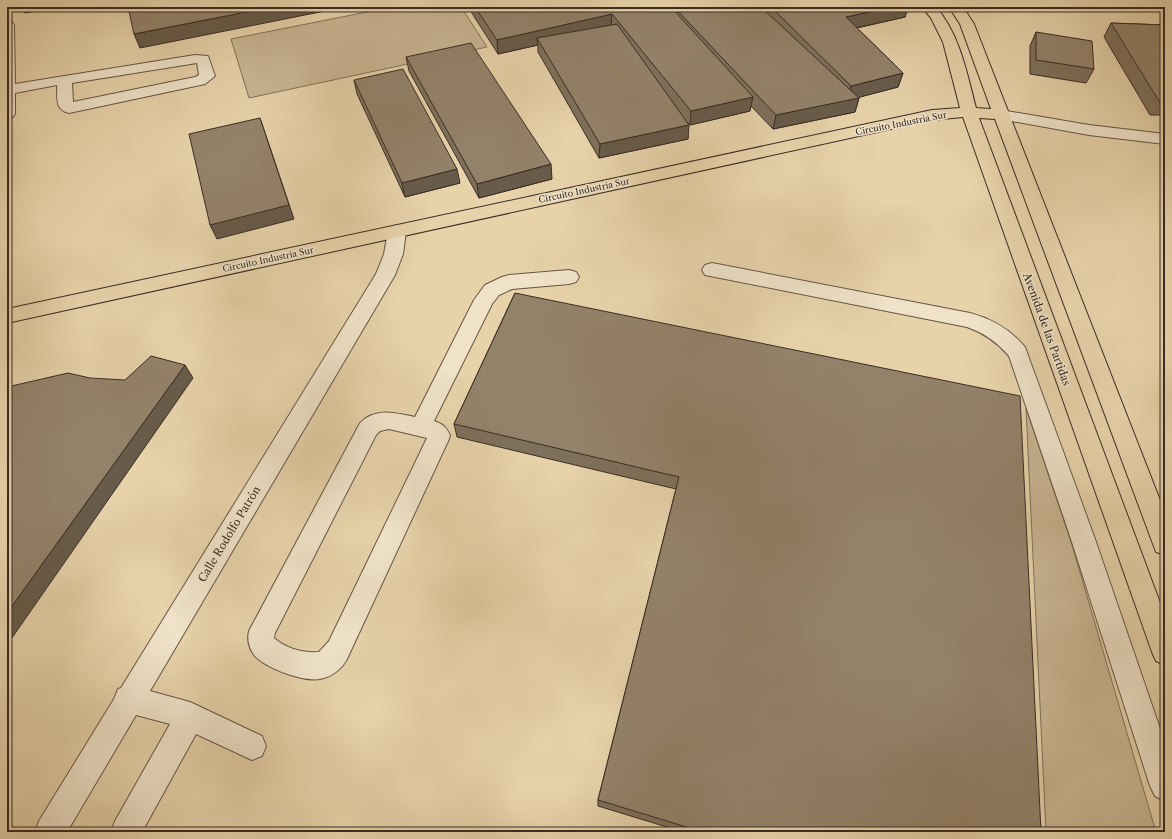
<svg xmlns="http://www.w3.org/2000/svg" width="1172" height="839" font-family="'Libre Caslon Text',serif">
  <rect width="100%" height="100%" fill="#e7d2aa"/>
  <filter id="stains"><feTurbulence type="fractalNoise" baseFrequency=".005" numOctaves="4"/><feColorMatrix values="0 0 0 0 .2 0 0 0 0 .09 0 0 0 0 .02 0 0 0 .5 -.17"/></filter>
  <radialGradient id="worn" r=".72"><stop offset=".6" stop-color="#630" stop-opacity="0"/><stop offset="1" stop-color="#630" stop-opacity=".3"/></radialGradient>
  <g fill="#c9b693" stroke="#81715c">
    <polygon points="392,7 461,7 487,47 249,98 231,39"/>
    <polygon points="1026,408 1072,545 1156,832 1046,832"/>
  </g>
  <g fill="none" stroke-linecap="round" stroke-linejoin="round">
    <g stroke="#645646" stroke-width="2">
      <g id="minor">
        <path d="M7,21L12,22L14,25L15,84L195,55L208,56L215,76L205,84L69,113C54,109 58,99 57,85L15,93V114L13,117L7,119ZM197,63L199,75L195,77L73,102L72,83Z"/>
        <polygon points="1001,110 1089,125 1165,134 1165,144 1089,135 995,118 993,115 995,112"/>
        <polygon points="397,225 403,227 406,231 403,254 395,275 150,691 190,702 262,736 266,746 262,756 252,760 196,734 142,832 111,832 115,821 170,724 136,715 67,832 35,832 39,821 114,699 118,689 121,688 376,274 384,254 388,231 391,227"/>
        <path d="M712,263L970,313C992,319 1010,329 1025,347L1095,539L1165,743V801L1155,796L1150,786L1071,539L1009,356C997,342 984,333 967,327L705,275L702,270L705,265Z"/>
        <path d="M569,270L576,272L579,277L576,282L569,284L512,289L499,295L492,304L434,421C443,424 446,427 450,435L449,439L347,659C341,670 333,676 320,679C303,682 265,668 254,655C249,648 247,639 249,631L360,423C376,407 396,413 415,417L474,300L485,285L502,277L509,275ZM389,429L427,438L329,641L319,652C302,653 287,649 274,638L275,633L376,435L380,431Z"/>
      </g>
    </g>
    <g stroke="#392c24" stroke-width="2">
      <path id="major" d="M922,7H936C960,35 967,73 976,108L991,109L960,24L949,7H963L974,24L1165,513V555L1156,552L1153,544L995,119L979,118L1165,616V665L1156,661L1152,652L963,117L932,120L7,323V309L932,110L960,108L943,42L931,18Z"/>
    </g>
    <use href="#minor" fill="#efe2c8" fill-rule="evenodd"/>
    <use href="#major" fill="#e7d2aa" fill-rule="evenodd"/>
  </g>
  <g fill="#7e705b" stroke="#392c24">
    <polygon points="468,7 908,7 905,17 857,28 903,73 898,87 859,97 859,98 855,112 773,129 751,106 750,111 690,125 687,122 688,139 599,158 538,52 538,45 498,54"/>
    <polygon points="1111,23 1165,25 1165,115 1150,115 1104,37"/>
    <polygon points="1036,32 1094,69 1086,83 1030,74 1030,46"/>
    <polygon points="406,57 552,179 479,198 409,71"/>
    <polygon points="354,80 460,183 405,197 357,94"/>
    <polygon points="515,293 1041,832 683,832 598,806 598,800 676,489 457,437 454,424"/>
  </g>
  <g fill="#675b4a" stroke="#392c24">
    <polygon points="22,7 60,7 25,13"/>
    <polygon points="272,7 345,7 140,48 134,34"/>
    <polygon points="759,7 768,7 767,14"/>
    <polygon points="892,7 908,7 905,17 842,31 846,17"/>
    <polygon points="612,14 611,28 537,38 538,45 498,54 497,40"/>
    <polygon points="903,73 898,87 849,100 859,98 855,112 773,129 776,115 847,100 851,86"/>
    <polygon points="753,97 750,111 690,125 691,111"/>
    <polygon points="260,118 294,219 217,239 210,225"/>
    <polygon points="689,125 688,139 599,158 600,144"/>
    <polygon points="551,164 552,179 479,198 477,184"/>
    <polygon points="457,169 460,183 405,197 402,183"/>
    <polygon points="185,365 193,378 7,645 7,613"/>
  </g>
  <g fill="#93826a" stroke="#392c24">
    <polygon points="128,7 272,7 134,34"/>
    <polygon points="475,7 671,7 753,97 691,111 612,14 497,40"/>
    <polygon points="674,7 761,7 859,98 776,115"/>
    <polygon points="771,7 892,7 846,17 903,73 851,86"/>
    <polygon points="1111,23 1165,25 1165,101 1159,101"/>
    <polygon points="617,24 689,125 600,144 537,38"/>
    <polygon points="1036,32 1092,41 1094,69 1036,60"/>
    <polygon points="471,43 551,164 477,184 406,57"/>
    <polygon points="403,69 457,169 402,183 354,80"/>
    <polygon points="260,118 289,205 210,225 189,134"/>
    <polygon points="515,293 1020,396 1041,832 703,832 598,800 679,477 454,424"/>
    <polygon points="151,356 185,365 7,613 7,387 68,373 90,378 125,380"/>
  </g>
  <g text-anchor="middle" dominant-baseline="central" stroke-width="3" stroke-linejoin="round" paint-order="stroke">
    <g font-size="9" fill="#392c24" stroke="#efe2c8">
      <text transform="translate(901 123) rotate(-11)">Circuito Industria Sur</text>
      <text transform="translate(584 190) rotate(-12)">Circuito Industria Sur</text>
      <text transform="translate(268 259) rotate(-12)">Circuito Industria Sur</text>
    </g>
    <g font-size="11" fill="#392c24" stroke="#efe2c8">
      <text transform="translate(1047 329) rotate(70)">Avenida de las Partidas</text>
      <text transform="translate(229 534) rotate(-59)">Calle Rodolfo Patrón</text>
    </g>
  </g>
  <rect width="1172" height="839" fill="none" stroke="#e7d2aa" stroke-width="24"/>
  <rect x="8" y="8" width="1156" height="823" fill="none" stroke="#392c24" stroke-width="2"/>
  <rect x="12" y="12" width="1148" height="815" fill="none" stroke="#392c24"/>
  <rect width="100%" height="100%" filter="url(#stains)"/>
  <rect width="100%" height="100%" fill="url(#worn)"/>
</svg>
